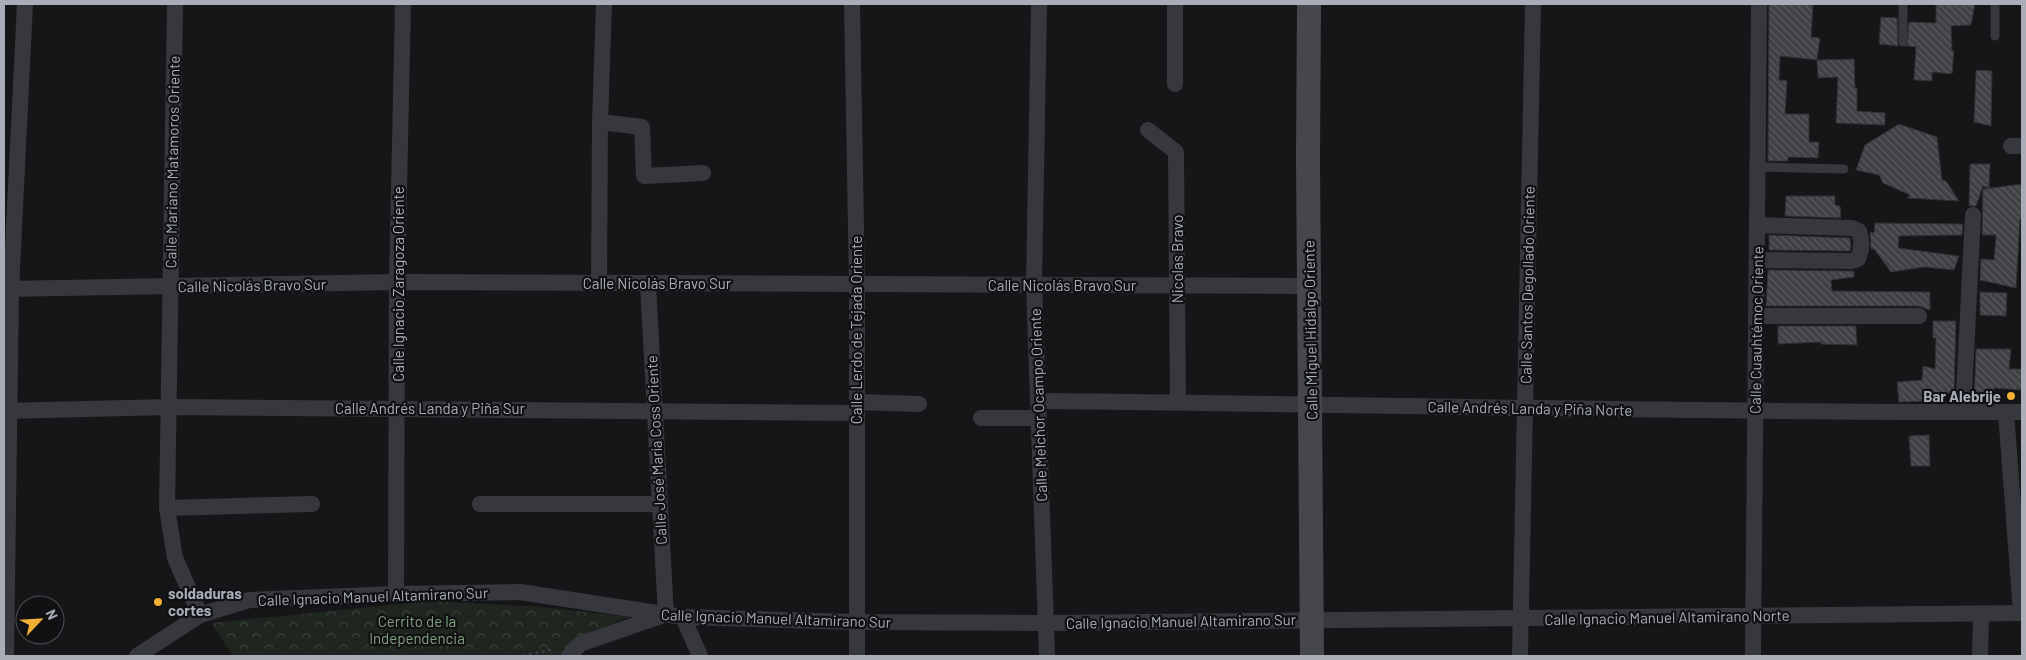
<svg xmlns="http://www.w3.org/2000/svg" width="2026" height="660" font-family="Barlow,sans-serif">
  <defs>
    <pattern id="park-crowns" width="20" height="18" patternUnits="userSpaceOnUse" patternTransform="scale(1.25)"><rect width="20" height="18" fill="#1e261f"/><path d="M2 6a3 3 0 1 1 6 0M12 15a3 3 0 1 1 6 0" fill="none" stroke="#3c433d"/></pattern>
    <pattern id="building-back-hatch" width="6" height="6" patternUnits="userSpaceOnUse" patternTransform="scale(1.25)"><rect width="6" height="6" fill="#404145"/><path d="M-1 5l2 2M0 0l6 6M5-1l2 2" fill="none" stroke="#595a5e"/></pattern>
  </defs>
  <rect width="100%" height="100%" fill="#161618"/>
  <polygon fill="url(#park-crowns)" points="430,601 542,607 628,617 577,638 568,656 233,656 211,623"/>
  <g fill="url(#building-back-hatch)" stroke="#303034">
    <polygon points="1769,4 1813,4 1811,37 1820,38 1817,60 1780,56 1779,80 1787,81 1785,114 1809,114 1809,142 1819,142 1818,158 1788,157 1788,161 1768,161"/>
    <polygon points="1936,4 1975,4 1971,25 1951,26 1952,51 1954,51 1952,74 1932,72 1932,81 1914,80 1916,47 1907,46 1909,22 1936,23"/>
    <polygon points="1881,17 1897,18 1898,46 1879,44"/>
    <polygon points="1854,59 1855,88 1857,88 1857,111 1885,113 1885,125 1836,123 1838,77 1818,78 1817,60"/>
    <polygon points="1976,70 1992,71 1991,126 1974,122"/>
    <polygon points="1899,124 1937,137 1942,180 1946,181 1959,201 1907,198 1910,195 1883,183 1879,175 1856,170 1865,145"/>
    <polygon points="1970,164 1990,164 1989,188 1983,186 1976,206 1969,206"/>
    <polygon points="2022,184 2022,219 2020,219 2016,288 1980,280 1981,259 1994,260 1996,235 1982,235 1983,189"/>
    <polygon points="1786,196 1835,196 1835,205 1840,206 1841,218 1785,216"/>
    <polygon points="1875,223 1963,224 1962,235 1899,236 1898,248 1959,256 1954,270 1924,267 1891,272 1874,249 1871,249 1870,232 1874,233"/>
    <polygon points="1769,235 1850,238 1851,247 1850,251 1769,250"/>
    <polygon points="1768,270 1854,271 1854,277 1831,280 1832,291 1930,292 1930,310 1919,306 1766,306"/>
    <polygon points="1980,292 2007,293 2006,316 1980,315"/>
    <polygon points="1933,321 1956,321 1954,394 1933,393 1933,401 1899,402 1897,382 1922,380 1923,366 1935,369 1936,338 1933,338"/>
    <polygon points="1778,326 1856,326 1857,345 1821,344 1821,342 1778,344"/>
    <polygon points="1976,349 2011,349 2009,369 2022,369 2022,390 1994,388 1994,402 1974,402"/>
    <polygon points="1929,435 1930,466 1911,466 1909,436"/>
  </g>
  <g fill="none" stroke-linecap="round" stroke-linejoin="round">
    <polyline stroke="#3d3f44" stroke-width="2.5" stroke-dasharray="2.5 4" stroke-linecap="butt" points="523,656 554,649"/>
    <g stroke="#37383d" stroke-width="9">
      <polyline points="1995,36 1995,4"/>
      <polyline points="1903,42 1903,4"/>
      <polyline points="1758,167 1844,169"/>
    </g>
    <g stroke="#37383d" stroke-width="16">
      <polyline points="175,4 167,508 175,558 200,615"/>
      <polyline points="852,4 857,284 857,656"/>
      <polyline points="1039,4 1034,285 1047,656"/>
      <polyline points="1175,84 1175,4"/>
      <polyline points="600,122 642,127 644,176 703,173"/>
      <polyline points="1148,130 1176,152 1178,402"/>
      <polyline points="2011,146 2022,146"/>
      <path d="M1757,260L1852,261L1858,259C1862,250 1862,240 1859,231L1852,228L1757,225"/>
      <polyline points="599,283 600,122 604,4"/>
      <polyline points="648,285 666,615"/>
      <polyline points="4,289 397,282 1309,286"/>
      <polyline points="1756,316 1919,316"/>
      <path d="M1038,401C1366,404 1694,413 2022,412"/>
      <polyline points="857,402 919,404"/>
      <polyline points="4,411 169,407 856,413"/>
      <polyline points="1963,412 1973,215"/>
      <polyline points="2006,412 2021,613"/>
      <polyline points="981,418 1038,418"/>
      <polyline points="480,504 658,504"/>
      <polyline points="167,508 312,504"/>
      <polyline points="396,594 397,282 403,4"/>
      <polyline points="683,617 700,656"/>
      <polyline points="6,656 11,289 25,4"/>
      <polyline points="137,656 200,615 249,600 396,594 520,592 683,617 856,622 1047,623 2022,613"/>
      <polyline points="569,656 580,644 661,616"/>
      <polyline points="1520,656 1533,4"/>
      <polyline points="1753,656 1759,4"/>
      <polyline points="1980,656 1981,614"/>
    </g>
    <polyline stroke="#45474d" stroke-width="24" points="1309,4 1308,159 1312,656"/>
  </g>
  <g fill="#f2b134" stroke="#111113" stroke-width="2">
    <circle cx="2011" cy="396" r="5"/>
    <circle cx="158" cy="602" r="5"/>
  </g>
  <g text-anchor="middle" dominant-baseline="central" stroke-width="4.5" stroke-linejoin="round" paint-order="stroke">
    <g font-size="15" fill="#a8adb8" stroke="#111113">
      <text transform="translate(172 162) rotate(-89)">Calle Mariano Matamoros Oriente</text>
      <text transform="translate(1177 259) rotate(-90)">Nicolas Bravo</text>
      <text x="657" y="283">Calle Nicolás Bravo Sur</text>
      <text transform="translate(398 284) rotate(-90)">Calle Ignacio Zaragoza Oriente</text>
      <text transform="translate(252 285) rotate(-1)">Calle Nicolás Bravo Sur</text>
      <text x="1062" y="285">Calle Nicolás Bravo Sur</text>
      <text transform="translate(1527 285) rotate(-89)">Calle Santos Degollado Oriente</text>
      <text transform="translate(856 330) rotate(-90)">Calle Lerdo de Tejada Oriente</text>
      <text transform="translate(1310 330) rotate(-91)">Calle Miguel Hidalgo Oriente</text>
      <text transform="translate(1756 330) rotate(-89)">Calle Cuauhtémoc Oriente</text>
      <text transform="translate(1038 405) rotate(-92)">Calle Melchor Ocampo Oriente</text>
      <text x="430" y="408">Calle Andrés Landa y Piña Sur</text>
      <text transform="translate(1530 408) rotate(1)">Calle Andrés Landa y Piña Norte</text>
      <text transform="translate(656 450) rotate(-93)">Calle José María Coss Oriente</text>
      <text transform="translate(373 596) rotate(-2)">Calle Ignacio Manuel Altamirano Sur</text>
      <text transform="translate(1667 617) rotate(-1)">Calle Ignacio Manuel Altamirano Norte</text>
      <text transform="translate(776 618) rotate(2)">Calle Ignacio Manuel Altamirano Sur</text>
      <text transform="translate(1181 621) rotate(-1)">Calle Ignacio Manuel Altamirano Sur</text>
    </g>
    <g font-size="15" font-weight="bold" fill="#a8adb8" stroke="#111113" text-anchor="end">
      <text x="2001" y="396">Bar Alebrije</text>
      <text x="168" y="593" text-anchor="start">soldaduras<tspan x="168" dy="17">cortes</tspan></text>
    </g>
    <g font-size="15" fill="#7fa381" stroke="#111113">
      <text x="417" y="621">Cerrito de la<tspan x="417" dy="17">Independencia</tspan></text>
    </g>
  </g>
  <rect width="2026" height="660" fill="none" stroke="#a8adb8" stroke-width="10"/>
  <g transform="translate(40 620) rotate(65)"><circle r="24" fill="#111113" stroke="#4d4f55"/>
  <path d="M0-4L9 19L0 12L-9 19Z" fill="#f2b134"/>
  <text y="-8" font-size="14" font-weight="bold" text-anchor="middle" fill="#a8adb8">N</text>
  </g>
</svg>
